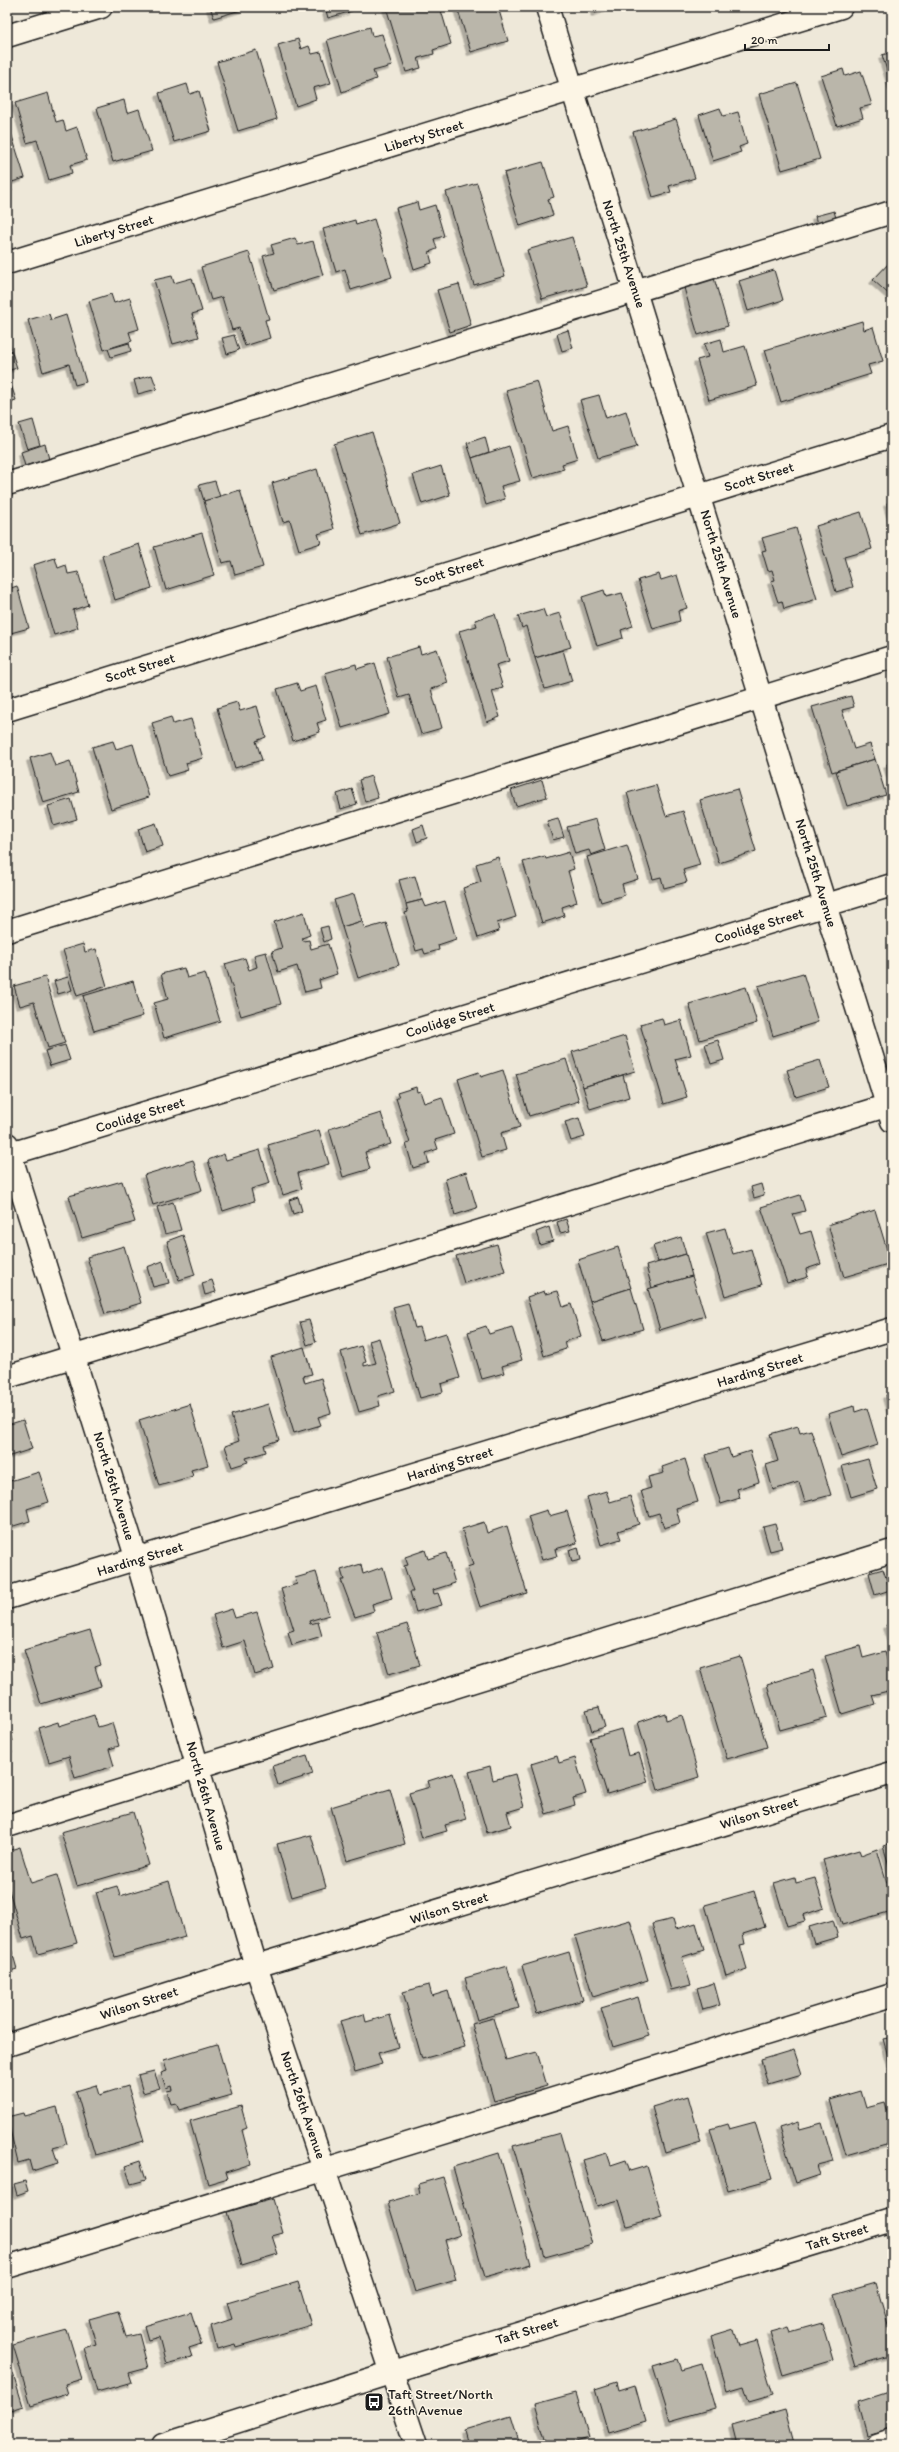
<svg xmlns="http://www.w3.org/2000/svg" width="899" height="2452" font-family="Itim,sans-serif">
  <defs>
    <filter id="shadow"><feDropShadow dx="-3.5" dy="3.5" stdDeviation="0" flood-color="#0004"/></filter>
  </defs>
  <rect width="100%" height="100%" fill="#eee8d9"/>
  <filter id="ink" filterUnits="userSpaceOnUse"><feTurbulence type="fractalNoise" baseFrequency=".025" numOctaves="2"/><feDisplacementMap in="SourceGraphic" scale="8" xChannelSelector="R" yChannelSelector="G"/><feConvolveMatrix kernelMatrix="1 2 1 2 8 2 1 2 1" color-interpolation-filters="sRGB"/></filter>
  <g filter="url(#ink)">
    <g fill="#bab6aa" stroke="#1c1c1c" filter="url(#shadow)">
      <polygon points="210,7 243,7 244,9 214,18"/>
      <polygon points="325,7 351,7 352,11 328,18"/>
      <polygon points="386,7 418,7 419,9 440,7 451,44 433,50 434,54 418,58 421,68 406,72"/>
      <polygon points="457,7 498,7 508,41 471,52"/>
      <polygon points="593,7 613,7 595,13"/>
      <polygon points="370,27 372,36 382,34 392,66 373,71 376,79 342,92 327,40"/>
      <polygon points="298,39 301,49 309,46 312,54 321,52 331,83 313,88 316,99 296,106 278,45"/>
      <polygon points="256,50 277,119 238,131 217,62"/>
      <polygon points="892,52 892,86 882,55"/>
      <polygon points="843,69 845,76 861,71 872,105 860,108 863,118 837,126 821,76"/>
      <polygon points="797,83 820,159 782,170 759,94"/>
      <polygon points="187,84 190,94 199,91 211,131 174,142 159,93"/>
      <polygon points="48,93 56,122 63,120 66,131 77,127 87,160 70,165 72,173 49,180 37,140 27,143 15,103"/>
      <polygon points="124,100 127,113 139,109 152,151 113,162 97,108"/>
      <polygon points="720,108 723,116 738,112 747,144 739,147 741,152 713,161 699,115"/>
      <polygon points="676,119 695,178 669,186 671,192 653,197 633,132"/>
      <polygon points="7,120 25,178 9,183 12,191 7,193"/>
      <polygon points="543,162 554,197 548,199 553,215 520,226 504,173"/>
      <polygon points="477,183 505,276 474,285 446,192"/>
      <polygon points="417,202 419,210 435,205 444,236 434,239 437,249 429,252 432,263 414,269 396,208"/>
      <polygon points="834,211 836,218 817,224 815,216"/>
      <polygon points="374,219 392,277 351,290 345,269 336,272 323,229 355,220 356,225"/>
      <polygon points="572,237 587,286 542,299 527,250"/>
      <polygon points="295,238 298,245 313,241 323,275 274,290 263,256 274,253 271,245"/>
      <polygon points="249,252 269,319 265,320 270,338 245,346 239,328 232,330 222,297 211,300 201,267"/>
      <polygon points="892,260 892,297 873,280"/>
      <polygon points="774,270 783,300 748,311 739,281"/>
      <polygon points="172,276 174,283 192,278 202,311 192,314 199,337 173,344 154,280"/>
      <polygon points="714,278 728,326 698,335 684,288"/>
      <polygon points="459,284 471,325 450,332 437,290"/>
      <polygon points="111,294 114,303 130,298 139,329 129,332 132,341 104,350 89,301"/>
      <polygon points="49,314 51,320 66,315 86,382 75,385 69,364 43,372 28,320"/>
      <polygon points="862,321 864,330 873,327 883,361 868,365 871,374 781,402 765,350"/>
      <polygon points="568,330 573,348 562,351 557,334"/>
      <polygon points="234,335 239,350 227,354 222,338"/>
      <polygon points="7,337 17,368 7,371"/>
      <polygon points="721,339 724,352 745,346 757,386 709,400 697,360 708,357 704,344"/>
      <polygon points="129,343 131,351 111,357 108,349"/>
      <polygon points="7,372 16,400 7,403"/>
      <polygon points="152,375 157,389 138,394 134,380"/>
      <polygon points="537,381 552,431 568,426 578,459 562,464 564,469 533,478 506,390"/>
      <polygon points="599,395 606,418 626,411 637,447 598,458 580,400"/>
      <polygon points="33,420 40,445 27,449 19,424"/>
      <polygon points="372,432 400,523 362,535 334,444"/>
      <polygon points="485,437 489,452 472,458 467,443"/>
      <polygon points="45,444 49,459 25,466 21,452"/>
      <polygon points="509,446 520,481 501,486 505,499 486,505 472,458"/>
      <polygon points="441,466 450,495 422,504 413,475"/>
      <polygon points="317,469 334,529 318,534 321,543 299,550 290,520 283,522 272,483"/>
      <polygon points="215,481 220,497 204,501 199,485"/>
      <polygon points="240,490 263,567 235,575 231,561 222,563 204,501"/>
      <polygon points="892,501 892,520 887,503"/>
      <polygon points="861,512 872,549 844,557 853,587 836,592 816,526"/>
      <polygon points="796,528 817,599 784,609 782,601 778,602 771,581 775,580 772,570 768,571 762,551 766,550 762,538"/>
      <polygon points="202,533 214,575 166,590 154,547"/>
      <polygon points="139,544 152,588 115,600 102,556"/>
      <polygon points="55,558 58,568 66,565 68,574 78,572 88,605 73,610 78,628 54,635 33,565"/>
      <polygon points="659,574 661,580 677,575 687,608 678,611 680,621 653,629 638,580"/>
      <polygon points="7,586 8,589 17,586 29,628 7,634"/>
      <polygon points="604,590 606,597 622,593 633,626 621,630 623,638 597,646 582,597"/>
      <polygon points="543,609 546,617 560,613 571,647 535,658 526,626 522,628 518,616"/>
      <polygon points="495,614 509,661 496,665 503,688 492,691 500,717 487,722 459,631 477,626 475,620"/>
      <polygon points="419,647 421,654 437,649 448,683 431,689 442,728 421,734 409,695 399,698 387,657"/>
      <polygon points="563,650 572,681 545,689 535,658"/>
      <polygon points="375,663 390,714 342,728 325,673 356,664 357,669"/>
      <polygon points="297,683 300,691 316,686 326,720 317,723 320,732 293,741 277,689"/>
      <polygon points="851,696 854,707 842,710 854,749 870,744 875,759 832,772 812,707"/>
      <polygon points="237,702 240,711 257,706 266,737 256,741 262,760 235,768 217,708"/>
      <polygon points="171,717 173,724 191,719 203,758 186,763 188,770 168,776 152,723"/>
      <polygon points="113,741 116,749 133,744 149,797 111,809 92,747"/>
      <polygon points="50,752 55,766 70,761 79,792 43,803 30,758"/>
      <polygon points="875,759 886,795 847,806 836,771"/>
      <polygon points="892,762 892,781 887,764"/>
      <polygon points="371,776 378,798 365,802 359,780"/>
      <polygon points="542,780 547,797 516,806 511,790"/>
      <polygon points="656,785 666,816 683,811 700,865 683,870 687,882 664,888 661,877 653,879 627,793"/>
      <polygon points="352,789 357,804 341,809 337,794"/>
      <polygon points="737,789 756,851 719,863 700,800"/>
      <polygon points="71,799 77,819 54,826 48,806"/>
      <polygon points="558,818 564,837 553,840 547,821"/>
      <polygon points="596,819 605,850 591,855 589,850 575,854 567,827"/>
      <polygon points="156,823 163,846 145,852 138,829"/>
      <polygon points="423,825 427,838 417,842 413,829"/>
      <polygon points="627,845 638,879 622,884 625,895 601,902 587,857"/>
      <polygon points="569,852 574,869 568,871 577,902 562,907 564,916 542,923 523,862 545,856 546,859"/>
      <polygon points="498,857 516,917 497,923 499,931 478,938 463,888 481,882 476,864"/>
      <polygon points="415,876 422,900 406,904 399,880"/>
      <polygon points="354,894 362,921 342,927 334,900"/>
      <polygon points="422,900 425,907 445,901 456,939 438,945 439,950 425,954 423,949 416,951 405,913 408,912 406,904"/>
      <polygon points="304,912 310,935 302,938 303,941 309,940 311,949 328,944 337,974 319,980 321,988 305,992 297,966 278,972 272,951 282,948 274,922"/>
      <polygon points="362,921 365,929 386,923 399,965 358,978 342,927"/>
      <polygon points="328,926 331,939 324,942 320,928"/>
      <polygon points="83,944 85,952 96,949 107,986 77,996 63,950"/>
      <polygon points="266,952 281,1004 241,1016 225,964 245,958 249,970 257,967 254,955"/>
      <polygon points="184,968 187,978 205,973 220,1021 164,1038 154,1003 168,999 161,974"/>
      <polygon points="803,973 818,1022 773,1036 758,986"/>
      <polygon points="45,977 65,1043 48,1048 34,1002 20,1006 14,986"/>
      <polygon points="68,977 72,990 58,994 54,981"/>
      <polygon points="133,981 143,1016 94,1031 83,996"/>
      <polygon points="746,987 757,1023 700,1040 689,1004"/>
      <polygon points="662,1018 664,1025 681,1020 691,1055 675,1059 687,1097 664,1104 640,1024"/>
      <polygon points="625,1036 635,1071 583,1087 572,1052"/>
      <polygon points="718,1040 724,1060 711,1064 705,1044"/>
      <polygon points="65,1045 70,1060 50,1066 45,1051"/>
      <polygon points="566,1059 579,1101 529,1116 516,1074"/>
      <polygon points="820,1060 829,1087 796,1097 787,1070"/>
      <polygon points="503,1070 520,1127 501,1133 506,1150 482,1157 458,1079 479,1072 481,1077"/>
      <polygon points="623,1075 629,1097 590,1109 583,1087"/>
      <polygon points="416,1087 417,1092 420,1091 424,1103 442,1097 454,1134 435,1140 438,1149 426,1153 429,1163 413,1168 406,1144 410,1143 396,1098 399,1098 397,1093"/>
      <polygon points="381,1113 391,1144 365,1152 370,1169 343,1177 329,1129"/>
      <polygon points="579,1118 585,1137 571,1141 565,1122"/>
      <polygon points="319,1130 329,1164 298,1173 302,1189 283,1195 268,1145"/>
      <polygon points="260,1150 270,1183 251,1189 254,1201 223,1211 208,1160 224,1154 226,1160"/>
      <polygon points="193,1160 202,1190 153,1205 144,1175"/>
      <polygon points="466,1172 477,1208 455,1215 445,1179"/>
      <polygon points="122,1181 135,1222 82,1238 69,1196"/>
      <polygon points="761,1184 764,1195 754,1198 751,1187"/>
      <polygon points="800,1195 805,1211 793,1214 800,1234 811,1231 821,1264 806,1269 808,1277 787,1283 761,1207"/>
      <polygon points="298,1197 302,1211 293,1214 289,1200"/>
      <polygon points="173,1202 181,1230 165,1234 157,1207"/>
      <polygon points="875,1210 891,1263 844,1277 828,1225"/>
      <polygon points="566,1219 570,1231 560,1233 557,1222"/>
      <polygon points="549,1227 553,1241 540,1245 536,1232"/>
      <polygon points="725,1228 733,1254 751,1249 762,1285 725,1296 706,1233"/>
      <polygon points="183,1235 195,1275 179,1280 167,1241"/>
      <polygon points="681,1237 686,1254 658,1262 653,1246"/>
      <polygon points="497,1244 505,1271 464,1283 456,1256"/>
      <polygon points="124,1246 141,1303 105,1314 87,1257"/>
      <polygon points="618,1247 631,1288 590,1301 578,1260"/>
      <polygon points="686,1254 692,1276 652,1288 646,1266"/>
      <polygon points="163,1261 169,1283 153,1287 147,1267"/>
      <polygon points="692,1276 705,1316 660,1330 648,1289"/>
      <polygon points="212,1280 216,1292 205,1295 202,1283"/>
      <polygon points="631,1288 643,1329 603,1341 590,1301"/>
      <polygon points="544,1291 545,1294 558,1291 563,1307 571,1304 581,1336 564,1342 566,1349 544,1356 527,1297"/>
      <polygon points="408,1303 415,1328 419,1327 423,1340 446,1333 460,1378 441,1384 443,1392 420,1398 393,1307"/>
      <polygon points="309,1320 316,1342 307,1345 300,1322"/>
      <polygon points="486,1326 489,1334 512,1327 522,1360 502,1366 504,1373 482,1379 468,1332"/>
      <polygon points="379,1338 395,1391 378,1396 380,1406 359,1412 341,1352 361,1346 366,1362 364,1363 364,1366 376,1363 369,1341"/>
      <polygon points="304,1347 312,1374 303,1376 305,1383 321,1378 331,1413 318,1417 321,1425 294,1433 271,1357"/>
      <polygon points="892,1393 892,1416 886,1395"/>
      <polygon points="190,1404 208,1465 191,1470 193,1476 159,1486 139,1420"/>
      <polygon points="268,1404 279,1440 264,1445 266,1452 246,1458 248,1462 232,1467 225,1446 239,1441 231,1415"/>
      <polygon points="854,1406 855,1412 867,1408 878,1445 841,1457 828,1414"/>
      <polygon points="23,1420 32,1449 7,1457 7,1425"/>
      <polygon points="798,1426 800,1433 811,1430 831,1495 805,1502 799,1482 773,1490 766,1465 778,1461 770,1434"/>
      <polygon points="728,1448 731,1457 750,1451 759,1482 737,1489 740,1498 721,1504 706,1455"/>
      <polygon points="685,1459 698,1502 676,1508 680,1523 664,1528 659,1513 649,1516 641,1491 651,1488 648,1477 664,1473 662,1467"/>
      <polygon points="868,1459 877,1489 851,1497 842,1466"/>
      <polygon points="39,1472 49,1502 27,1509 30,1521 7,1528 7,1482"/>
      <polygon points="606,1491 610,1502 630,1496 639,1524 618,1531 621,1539 601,1545 587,1497"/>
      <polygon points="547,1510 549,1516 567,1511 577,1543 555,1549 557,1556 542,1560 528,1516"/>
      <polygon points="484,1522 487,1533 507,1526 527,1593 480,1607 467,1567 473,1565 462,1529"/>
      <polygon points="775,1524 782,1548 770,1551 763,1527"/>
      <polygon points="578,1547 581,1560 572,1562 569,1550"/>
      <polygon points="425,1550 428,1559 446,1553 455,1583 433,1590 434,1594 438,1593 442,1605 416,1612 410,1592 413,1592 404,1566 408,1565 405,1557"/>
      <polygon points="361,1564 363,1574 383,1567 392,1598 372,1604 374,1611 355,1617 341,1580 344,1580 341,1570"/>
      <polygon points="883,1569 890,1590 875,1595 869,1573"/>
      <polygon points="316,1572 329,1615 309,1621 310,1624 318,1622 322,1636 292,1645 288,1632 294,1630 281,1589 297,1584 295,1578"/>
      <polygon points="232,1609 235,1618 257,1612 274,1669 255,1675 245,1641 223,1648 213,1615"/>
      <polygon points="407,1624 420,1665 389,1674 377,1633"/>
      <polygon points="892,1624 892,1642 886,1625"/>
      <polygon points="90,1630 101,1665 95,1667 101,1686 41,1704 24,1650"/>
      <polygon points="860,1646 863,1658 885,1652 892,1677 892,1690 872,1695 875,1704 842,1714 825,1656"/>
      <polygon points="740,1656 767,1747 727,1759 700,1668"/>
      <polygon points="813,1670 827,1717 780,1730 767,1684"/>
      <polygon points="599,1707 605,1727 592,1731 586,1710"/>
      <polygon points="665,1713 666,1720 682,1715 699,1777 658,1790 638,1722"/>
      <polygon points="94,1715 98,1727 112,1723 119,1746 109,1749 114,1766 75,1778 69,1756 49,1762 39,1728 58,1722 59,1726"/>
      <polygon points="7,1720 13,1741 9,1742 12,1753 7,1755"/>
      <polygon points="621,1729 628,1756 639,1753 648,1782 607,1794 590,1738"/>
      <polygon points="307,1756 313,1774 278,1785 272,1766"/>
      <polygon points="557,1756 559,1763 575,1758 586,1794 573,1798 575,1805 546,1814 531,1764"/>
      <polygon points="490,1766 493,1780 515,1774 524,1807 507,1812 511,1826 487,1833 469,1772"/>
      <polygon points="453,1773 466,1819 445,1825 447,1831 422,1838 409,1793 430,1787 428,1781"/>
      <polygon points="390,1789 405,1844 347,1861 331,1807"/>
      <polygon points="133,1812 149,1865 77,1886 61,1832"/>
      <polygon points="311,1835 326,1887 292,1897 277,1844"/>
      <polygon points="892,1843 892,1875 883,1846"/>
      <polygon points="20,1847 31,1883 57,1875 77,1943 38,1954 33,1936 23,1939 7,1883 7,1851"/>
      <polygon points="877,1849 892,1900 892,1911 842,1925 823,1860 859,1850 861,1855"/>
      <polygon points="795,1877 796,1883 815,1878 824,1908 803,1915 805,1921 787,1926 774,1883"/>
      <polygon points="169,1881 185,1937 115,1957 96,1892 117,1886 120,1896"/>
      <polygon points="754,1891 765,1927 743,1934 745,1944 740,1945 747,1969 726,1976 705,1905"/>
      <polygon points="673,1919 676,1929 696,1923 704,1950 682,1957 691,1985 671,1990 652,1924"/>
      <polygon points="630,1920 648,1980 593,1997 575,1936"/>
      <polygon points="833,1920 838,1937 814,1944 809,1927"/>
      <polygon points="7,1934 17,1969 7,1972"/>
      <polygon points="569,1952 583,2000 537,2014 522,1966"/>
      <polygon points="507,1966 519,2008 477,2020 465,1978"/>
      <polygon points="714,1983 720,2005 703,2010 697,1988"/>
      <polygon points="429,1985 432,1996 448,1991 465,2047 422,2059 403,1992"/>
      <polygon points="638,1997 649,2036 613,2047 601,2008"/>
      <polygon points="364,2014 366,2022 390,2015 399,2047 378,2053 382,2064 355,2072 340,2021"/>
      <polygon points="493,2018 506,2060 537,2052 547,2086 494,2101 472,2024"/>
      <polygon points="892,2037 892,2070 883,2039"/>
      <polygon points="217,2044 232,2095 179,2110 176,2103 171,2104 167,2091 172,2090 171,2086 166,2088 161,2073 167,2071 164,2060"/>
      <polygon points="794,2050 802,2074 768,2084 761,2060"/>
      <polygon points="154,2071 160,2088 143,2093 138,2075"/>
      <polygon points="96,2085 99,2095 128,2086 144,2141 95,2155 76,2091"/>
      <polygon points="861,2091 866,2108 885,2103 892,2127 892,2142 846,2155 830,2100"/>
      <polygon points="688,2096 701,2142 665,2153 652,2107"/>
      <polygon points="241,2106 247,2128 242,2130 251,2164 226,2172 228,2178 208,2184 190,2121"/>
      <polygon points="57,2107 67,2144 53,2148 58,2163 32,2171 29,2160 18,2163 7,2117 23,2113 24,2116"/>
      <polygon points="755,2122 772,2179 728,2191 710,2129 727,2124 729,2129"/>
      <polygon points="798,2122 800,2129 822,2123 833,2161 817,2165 820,2175 796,2183 779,2128"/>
      <polygon points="560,2133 592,2244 545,2257 513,2146"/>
      <polygon points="499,2153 531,2264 485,2277 453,2167"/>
      <polygon points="607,2153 611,2165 626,2160 630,2171 647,2166 662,2216 627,2226 619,2200 597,2206 583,2160"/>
      <polygon points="140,2161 146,2180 131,2184 125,2166"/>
      <polygon points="443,2177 460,2235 445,2240 456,2280 415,2292 388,2202 420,2193 418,2184"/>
      <polygon points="25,2181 28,2191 17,2195 14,2184"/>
      <polygon points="273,2199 283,2233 272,2236 278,2254 242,2265 227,2212"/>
      <polygon points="298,2282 311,2325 236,2347 235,2344 217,2349 211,2326 232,2319 227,2303"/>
      <polygon points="876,2283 892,2338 892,2355 855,2366 834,2295"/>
      <polygon points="118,2311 126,2337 139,2334 148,2368 129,2373 132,2382 97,2392 84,2348 96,2344 89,2319"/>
      <polygon points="191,2312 201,2344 189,2348 192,2357 166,2364 159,2337 148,2340 144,2326"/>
      <polygon points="822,2323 833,2360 783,2375 770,2332 788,2327 790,2332"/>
      <polygon points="734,2329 739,2346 757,2341 773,2395 749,2402 744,2386 727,2391 711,2336"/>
      <polygon points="67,2330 82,2379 65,2384 68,2394 31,2405 13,2345"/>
      <polygon points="677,2359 681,2370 702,2364 715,2408 670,2421 653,2366"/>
      <polygon points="7,2366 9,2371 12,2370 23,2406 7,2411"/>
      <polygon points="617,2382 619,2390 635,2385 645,2422 608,2433 595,2389"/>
      <polygon points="892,2391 892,2428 867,2435 858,2402"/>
      <polygon points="576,2393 589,2438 566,2445 547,2445 535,2404"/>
      <polygon points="785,2410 794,2443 786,2445 737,2445 732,2425"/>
      <polygon points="511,2416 520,2445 468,2445 464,2430"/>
    </g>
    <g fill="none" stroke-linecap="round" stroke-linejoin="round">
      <g stroke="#1c1c1c" stroke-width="25">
        <g id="minor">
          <polyline points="547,7 892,1121"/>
          <polyline points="7,36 101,7"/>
          <polyline points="7,263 841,7"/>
          <polyline points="7,484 892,212"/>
          <polyline points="7,710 892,436"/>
          <polyline points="7,931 892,657"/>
          <polyline points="7,1144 137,1560 256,1966 416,2445"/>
          <polyline points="7,1155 892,885"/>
          <polyline points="7,1377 892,1104"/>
          <polyline points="7,1598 892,1329"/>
          <polyline points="7,1826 892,1551"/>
          <polyline points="7,2045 256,1966 892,1773"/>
          <polyline points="7,2267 892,1995"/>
          <polyline points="163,2445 393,2372 892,2220"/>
          <polyline points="877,2445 892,2440"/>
        </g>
      </g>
      <use href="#minor" stroke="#fcf5e5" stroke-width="22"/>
    </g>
  </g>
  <defs>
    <g id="bus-square" transform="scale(1)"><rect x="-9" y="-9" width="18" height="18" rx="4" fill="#1c1c1c" stroke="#fcf5e5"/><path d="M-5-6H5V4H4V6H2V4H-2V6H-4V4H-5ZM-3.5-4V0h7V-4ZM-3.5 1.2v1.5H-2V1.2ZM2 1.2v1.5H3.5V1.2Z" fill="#fff"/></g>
  </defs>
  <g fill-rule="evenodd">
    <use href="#bus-square" x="374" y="2402"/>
  </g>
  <g text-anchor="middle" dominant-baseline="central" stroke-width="3" stroke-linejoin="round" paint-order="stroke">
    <g font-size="14" fill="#1c1c1c" stroke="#fcf5e5">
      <text transform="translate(424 136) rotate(-17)">Liberty Street</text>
      <text transform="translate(114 231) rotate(-17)">Liberty Street</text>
      <text transform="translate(624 254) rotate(72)">North 25th Avenue</text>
      <text transform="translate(759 477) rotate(-17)">Scott Street</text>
      <text transform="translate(721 564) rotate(73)">North 25th Avenue</text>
      <text transform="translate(449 572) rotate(-17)">Scott Street</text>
      <text transform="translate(140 668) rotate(-17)">Scott Street</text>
      <text transform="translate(816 873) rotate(73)">North 25th Avenue</text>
      <text transform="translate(759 926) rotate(-17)">Coolidge Street</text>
      <text transform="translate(450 1020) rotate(-17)">Coolidge Street</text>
      <text transform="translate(140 1115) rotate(-17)">Coolidge Street</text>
      <text transform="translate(760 1370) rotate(-17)">Harding Street</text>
      <text transform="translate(450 1464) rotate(-17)">Harding Street</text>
      <text transform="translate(114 1486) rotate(73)">North 26th Avenue</text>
      <text transform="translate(140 1559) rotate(-17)">Harding Street</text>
      <text transform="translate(206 1796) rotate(74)">North 26th Avenue</text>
      <text transform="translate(759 1813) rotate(-17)">Wilson Street</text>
      <text transform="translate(449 1908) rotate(-17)">Wilson Street</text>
      <text transform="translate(139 2003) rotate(-18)">Wilson Street</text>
      <text transform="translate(303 2105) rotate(71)">North 26th Avenue</text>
      <text transform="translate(837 2237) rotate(-17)">Taft Street</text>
      <text transform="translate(527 2331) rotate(-17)">Taft Street</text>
    </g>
    <g font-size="14" fill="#1c1c1c" stroke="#fcf5e5" text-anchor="start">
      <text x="388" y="2394">Taft Street/North<tspan x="388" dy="16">26th Avenue</tspan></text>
    </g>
  </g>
  <rect width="899" height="2452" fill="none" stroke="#fcf5e5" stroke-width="24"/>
  <rect x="12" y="12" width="875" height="2428" fill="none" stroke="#1c1c1c" stroke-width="1.5" filter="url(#ink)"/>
  <path d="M745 44v6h84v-6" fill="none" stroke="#1c1c1c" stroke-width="2"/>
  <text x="751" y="44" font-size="12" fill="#1c1c1c" stroke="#fcf5e5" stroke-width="3" paint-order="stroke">20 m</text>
</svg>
